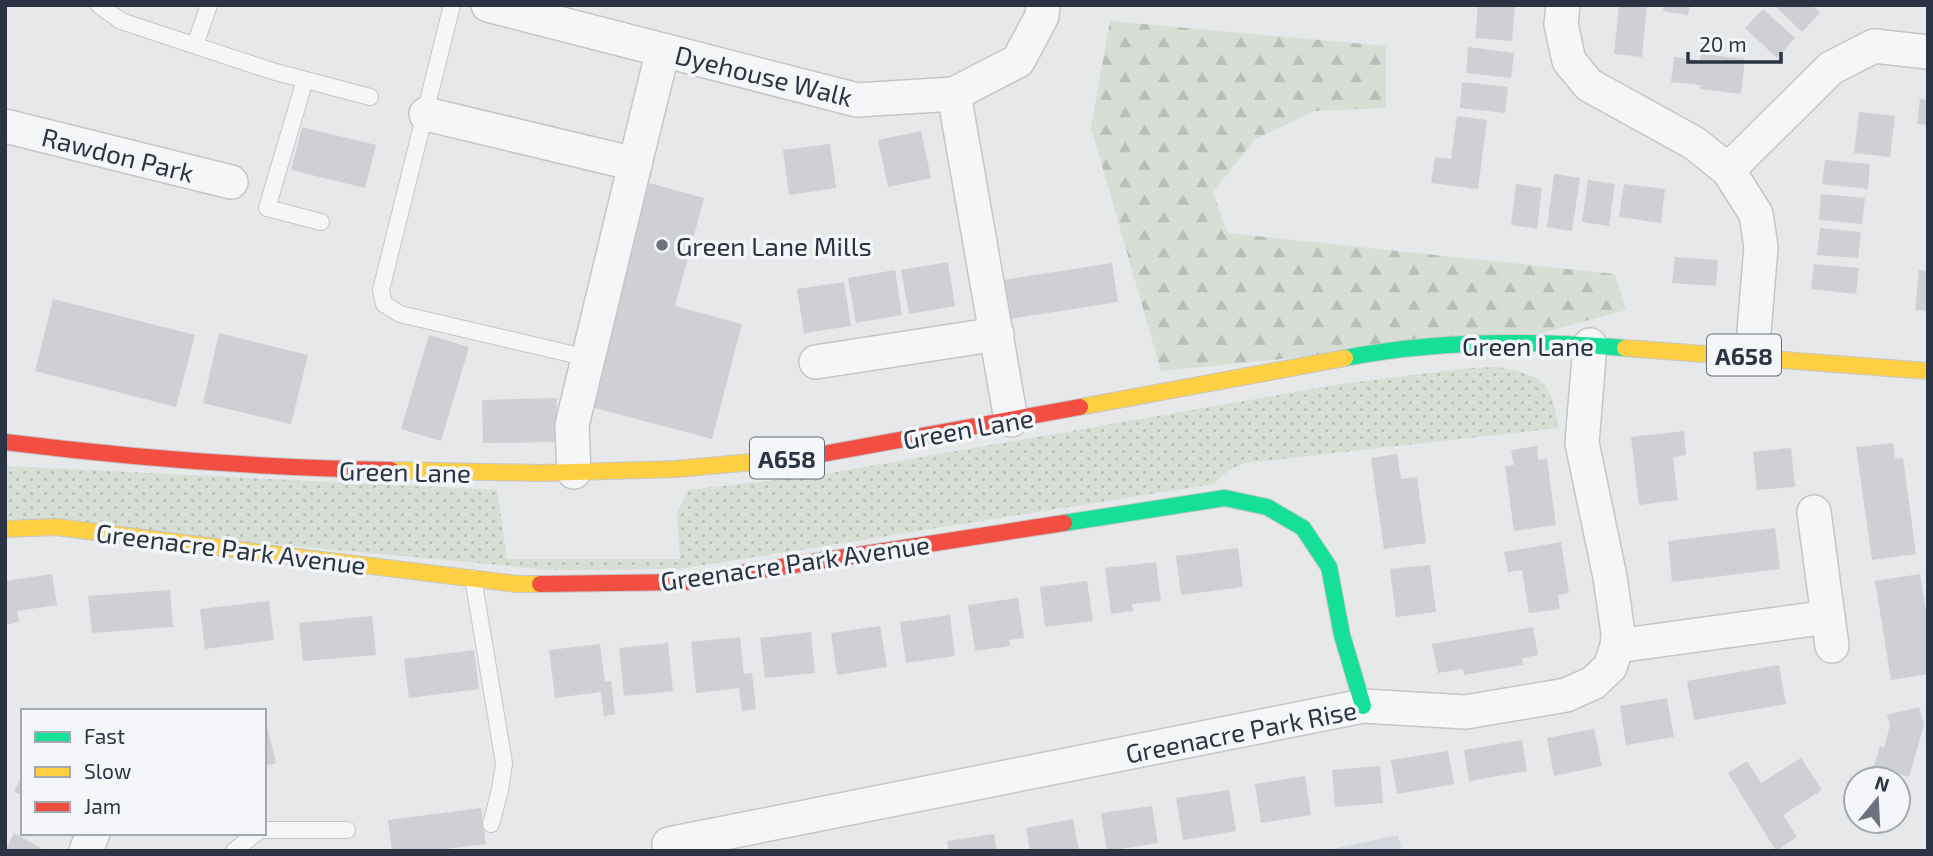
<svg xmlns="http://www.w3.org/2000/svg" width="1933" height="856" font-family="'Exo 2',sans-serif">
  <defs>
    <pattern id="grass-dots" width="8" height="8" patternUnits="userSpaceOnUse" patternTransform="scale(1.75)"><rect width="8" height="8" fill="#d6ded6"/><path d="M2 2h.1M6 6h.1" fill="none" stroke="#b8bfb9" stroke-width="1.8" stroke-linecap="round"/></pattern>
    <pattern id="forest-firs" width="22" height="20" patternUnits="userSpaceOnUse" patternTransform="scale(1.75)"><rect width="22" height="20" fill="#d6ded6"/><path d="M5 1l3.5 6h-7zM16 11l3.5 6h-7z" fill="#b8bfb9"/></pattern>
  </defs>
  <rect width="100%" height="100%" fill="#e6e8ea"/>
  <polygon fill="#d4d7dd" points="1398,835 1402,851 1323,851"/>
  <path fill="url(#grass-dots)" d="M1498,367C1544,377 1552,380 1558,428L1245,463L1229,470L1214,484L679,569L552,570L5,519V466L497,490L507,559H680L677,513L689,490L825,474L1341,384L1469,368Z"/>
  <polygon fill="url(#forest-firs)" points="1110,21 1386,46 1386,108 1314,111 1255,139 1213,192 1227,233 1615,274 1626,310 1542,333 1161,371 1091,127"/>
  <g fill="#ced0d3">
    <polygon points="1478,5 1515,5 1512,41 1475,38"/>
    <polygon points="1619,5 1647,5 1642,57 1614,54"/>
    <polygon points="1664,5 1690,5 1688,15 1663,11"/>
    <polygon points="1774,5 1812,5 1820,13 1802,32"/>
    <polygon points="1763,9 1795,38 1777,58 1745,28"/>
    <polygon points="1468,47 1514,53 1511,78 1466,73"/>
    <polygon points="1701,54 1745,59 1741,94 1700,89 1701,85 1671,82 1674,57 1700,60"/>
    <polygon points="1462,82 1508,87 1505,113 1460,108"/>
    <polygon points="1920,99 1928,100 1928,125 1917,124"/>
    <polygon points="1859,112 1895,116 1890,157 1854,153"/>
    <polygon points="1457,116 1487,120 1478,189 1431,183 1435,157 1451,159"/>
    <polygon points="302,127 376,145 365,188 291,170"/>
    <polygon points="921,131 931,178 888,187 878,140"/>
    <polygon points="830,144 836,188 789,195 783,150"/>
    <polygon points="1825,160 1870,164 1868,189 1822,184"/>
    <polygon points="1554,174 1580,178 1572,231 1547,227"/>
    <polygon points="1588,180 1615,184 1609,226 1582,222"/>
    <polygon points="649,183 704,198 675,306 742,324 712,439 591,407"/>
    <polygon points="1516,184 1542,188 1537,229 1511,225"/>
    <polygon points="1624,184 1665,189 1661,223 1619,217"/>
    <polygon points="1821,194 1865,198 1862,224 1819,220"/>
    <polygon points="1820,228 1861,232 1858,258 1817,255"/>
    <polygon points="1675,257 1718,260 1716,286 1672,283"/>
    <polygon points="948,262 955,306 909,314 901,270"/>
    <polygon points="1112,263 1118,302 1010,319 1003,280"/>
    <polygon points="1814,264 1859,268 1856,294 1811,289"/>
    <polygon points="895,270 902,315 856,323 848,278"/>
    <polygon points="1919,270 1928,271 1928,311 1915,310"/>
    <polygon points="844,282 851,326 804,333 797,289"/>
    <polygon points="53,299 195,335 176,407 35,371"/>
    <polygon points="219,333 308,355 291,424 203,403"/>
    <polygon points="429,335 469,347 441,441 401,429"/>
    <polygon points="557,398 557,442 483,443 482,400"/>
    <polygon points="1684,431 1686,455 1673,457 1678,500 1639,505 1631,437"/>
    <polygon points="1893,443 1895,459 1903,458 1916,554 1872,560 1856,447"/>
    <polygon points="1537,446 1538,460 1547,459 1556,525 1514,531 1505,466 1514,465 1511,450"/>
    <polygon points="1791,448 1795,487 1757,490 1753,452"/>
    <polygon points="1397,454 1401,479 1417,477 1426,543 1384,549 1371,458"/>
    <polygon points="1775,528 1780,569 1672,582 1668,541"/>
    <polygon points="1561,542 1569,593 1558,595 1560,609 1529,613 1522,570 1508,572 1504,552"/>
    <polygon points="1238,548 1243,587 1181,595 1176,556"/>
    <polygon points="1156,562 1161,601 1132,604 1133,611 1111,614 1105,568"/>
    <polygon points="1430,565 1436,612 1396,617 1390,569"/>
    <polygon points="52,574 57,605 17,611 19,622 5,625 5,581"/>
    <polygon points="1920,574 1928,624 1928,674 1891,680 1875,581"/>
    <polygon points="1087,581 1093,621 1045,627 1040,587"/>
    <polygon points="170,590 173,627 92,633 88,596"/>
    <polygon points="1018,598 1024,638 1009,640 1010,646 975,651 968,605"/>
    <polygon points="269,601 274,640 205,649 200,609"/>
    <polygon points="950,615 955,656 906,663 900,622"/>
    <polygon points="372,616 376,655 303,661 299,623"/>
    <polygon points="880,626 887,667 837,675 831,633"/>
    <polygon points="1533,627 1538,655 1522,658 1523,665 1464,675 1463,669 1438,673 1432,644"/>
    <polygon points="811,632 815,673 765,678 760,638"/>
    <polygon points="740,637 744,674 752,673 756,709 742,711 739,688 696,693 691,642"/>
    <polygon points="668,643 673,691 624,696 619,648"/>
    <polygon points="600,644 605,682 611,681 615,714 604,716 601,692 555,698 549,650"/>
    <polygon points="474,650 479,689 409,698 404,659"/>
    <polygon points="1779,665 1786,704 1694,720 1687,681"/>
    <polygon points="1667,698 1674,737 1626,745 1620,706"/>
    <polygon points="1919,707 1924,725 1909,777 1874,767 1880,746 1884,748 1890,725 1887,715"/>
    <polygon points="264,726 267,726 276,763 264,766"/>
    <polygon points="1594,729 1602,766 1554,776 1547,738"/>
    <polygon points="1522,740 1527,771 1469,781 1464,750"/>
    <polygon points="1448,751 1454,784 1397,794 1391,760"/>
    <polygon points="1801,758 1822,790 1783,815 1797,837 1776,851 1728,773 1747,761 1761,783"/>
    <polygon points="1380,766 1383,803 1335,807 1332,770"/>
    <polygon points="23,773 23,796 14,792"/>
    <polygon points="1305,776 1311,815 1261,823 1255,784"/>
    <polygon points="1229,790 1236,831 1183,840 1176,798"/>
    <polygon points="1152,806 1158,843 1107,851 1101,813"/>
    <polygon points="481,808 486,844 431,851 392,851 388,820"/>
    <polygon points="1073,819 1079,851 1030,851 1026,828"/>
    <polygon points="14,833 41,848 40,851 5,851"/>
    <polygon points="994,834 997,851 949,851 947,841"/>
  </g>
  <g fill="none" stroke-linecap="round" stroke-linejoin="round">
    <g stroke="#c4c6c8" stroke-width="18">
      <g id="lane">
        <polyline points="99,5 121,21 272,71 370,97"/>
        <polyline points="452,5 381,290 384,304 400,314 588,358"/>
        <polyline points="195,45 209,5"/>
        <polyline points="305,80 267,208 321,222"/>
        <polyline points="473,578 504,763 500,790 491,824"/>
        <polyline points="264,830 347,830"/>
        <polyline points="234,851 256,833"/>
      </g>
    </g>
    <g stroke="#c4c6c8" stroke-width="36">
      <g id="street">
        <polyline points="488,5 857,100 954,94 1018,61 1042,16 1043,5"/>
        <polyline points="1563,5 1561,24 1569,61 1589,85 1694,143 1728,170 1756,214 1761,247 1752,356"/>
        <polyline points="954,94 1011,420"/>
        <polyline points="426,114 635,164 572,425 574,472"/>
        <polyline points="5,126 231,182"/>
        <polyline points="635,164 663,50"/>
        <polyline points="1728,170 1831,68 1874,46 1928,52"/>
        <polyline points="816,362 997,334"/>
        <polyline points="1828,617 1832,646"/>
        <polyline points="1617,646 1828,617 1814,512"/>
        <polyline points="669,844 1363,706 1466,712 1566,695 1593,683 1610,667 1617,646 1618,633 1610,577 1582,443 1590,345"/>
        <polyline points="86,851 93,833"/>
      </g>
    </g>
    <g stroke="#c4c6c8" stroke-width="18">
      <g id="fast">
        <path d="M1345,358C1438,340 1531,340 1625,348"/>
        <polyline points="1064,523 1225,498 1267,507 1303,528 1329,567 1342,635 1363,706"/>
      </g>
    </g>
    <g stroke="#c4c6c8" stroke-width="18">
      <g id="slow">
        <polyline points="1625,348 1928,371"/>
        <polyline points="1080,407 1345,358"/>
        <polyline points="391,470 541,473 676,469 806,457"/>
        <polyline points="5,529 56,527 517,584 540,584"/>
      </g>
    </g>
    <g stroke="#c4c6c8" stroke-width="18">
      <g id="jam">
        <path d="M5,442C133,458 262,468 391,470"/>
        <polyline points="806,457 1080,407"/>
        <polyline points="540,584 684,582 1064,523"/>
      </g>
    </g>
    <use href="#lane" stroke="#f5f6f7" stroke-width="16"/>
    <use href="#street" stroke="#f5f6f7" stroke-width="33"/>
    <use href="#fast" stroke="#16e098" stroke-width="16"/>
    <use href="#slow" stroke="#ffcf43" stroke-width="16"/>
    <use href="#jam" stroke="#f24e42" stroke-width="16"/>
  </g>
  <circle fill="#6c737f" stroke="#f4f6f9" stroke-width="2.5" cx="662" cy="245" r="7"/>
  <g text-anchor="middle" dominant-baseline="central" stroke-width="7" stroke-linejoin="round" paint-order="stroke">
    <g fill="#f4f6f9" stroke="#676e7b" stroke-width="2">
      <rect x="1707" y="334.5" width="74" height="41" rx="5"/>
      <rect x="750" y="437.5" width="74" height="41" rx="5"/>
    </g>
    <g font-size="24" font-weight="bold" fill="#2b3445">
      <text x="1744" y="355">A658</text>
      <text x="787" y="458">A658</text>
    </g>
    <g font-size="26" fill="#2b3445" stroke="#f4f6f9">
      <text transform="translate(764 75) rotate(14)">Dyehouse Walk</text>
      <text transform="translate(118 154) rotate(14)">Rawdon Park</text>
      <text x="1528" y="345">Green Lane</text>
      <text transform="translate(968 428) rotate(-10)">Green Lane</text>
      <text transform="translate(405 471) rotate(1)">Green Lane</text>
      <text transform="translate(231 548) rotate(7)">Greenacre Park Avenue</text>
      <text transform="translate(795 562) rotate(-8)">Greenacre Park Avenue</text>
      <text transform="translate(1241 731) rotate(-11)">Greenacre Park Rise</text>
    </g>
    <g font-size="26" fill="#2b3445" stroke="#f4f6f9" text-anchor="start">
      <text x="676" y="245">Green Lane Mills</text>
    </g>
  </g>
  <rect width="1933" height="856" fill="none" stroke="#2b3445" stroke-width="14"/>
  <rect x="21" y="709" width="245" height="126" fill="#f4f6f9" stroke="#a4a8b1" stroke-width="2"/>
  <rect x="35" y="732" width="35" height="10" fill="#16e098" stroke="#a4a8b1" stroke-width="2"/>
  <text x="84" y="744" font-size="21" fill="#2b3445">Fast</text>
  <rect x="35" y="767" width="35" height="10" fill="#ffcf43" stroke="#a4a8b1" stroke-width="2"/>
  <text x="84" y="779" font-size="21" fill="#2b3445">Slow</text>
  <rect x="35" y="802" width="35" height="10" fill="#f24e42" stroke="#a4a8b1" stroke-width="2"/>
  <text x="84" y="814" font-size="21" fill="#2b3445">Jam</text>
  <g transform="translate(1877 800) rotate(18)"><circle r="33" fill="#f4f6f9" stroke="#a4a8b1" stroke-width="2"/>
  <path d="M0-5L12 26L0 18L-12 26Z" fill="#6c737f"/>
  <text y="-10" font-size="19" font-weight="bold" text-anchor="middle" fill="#2b3445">N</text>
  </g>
  <path d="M1688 52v10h93v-10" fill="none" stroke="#2b3445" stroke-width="3.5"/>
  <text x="1699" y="52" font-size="21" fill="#2b3445" stroke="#f4f6f9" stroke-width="5" paint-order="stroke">20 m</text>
</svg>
